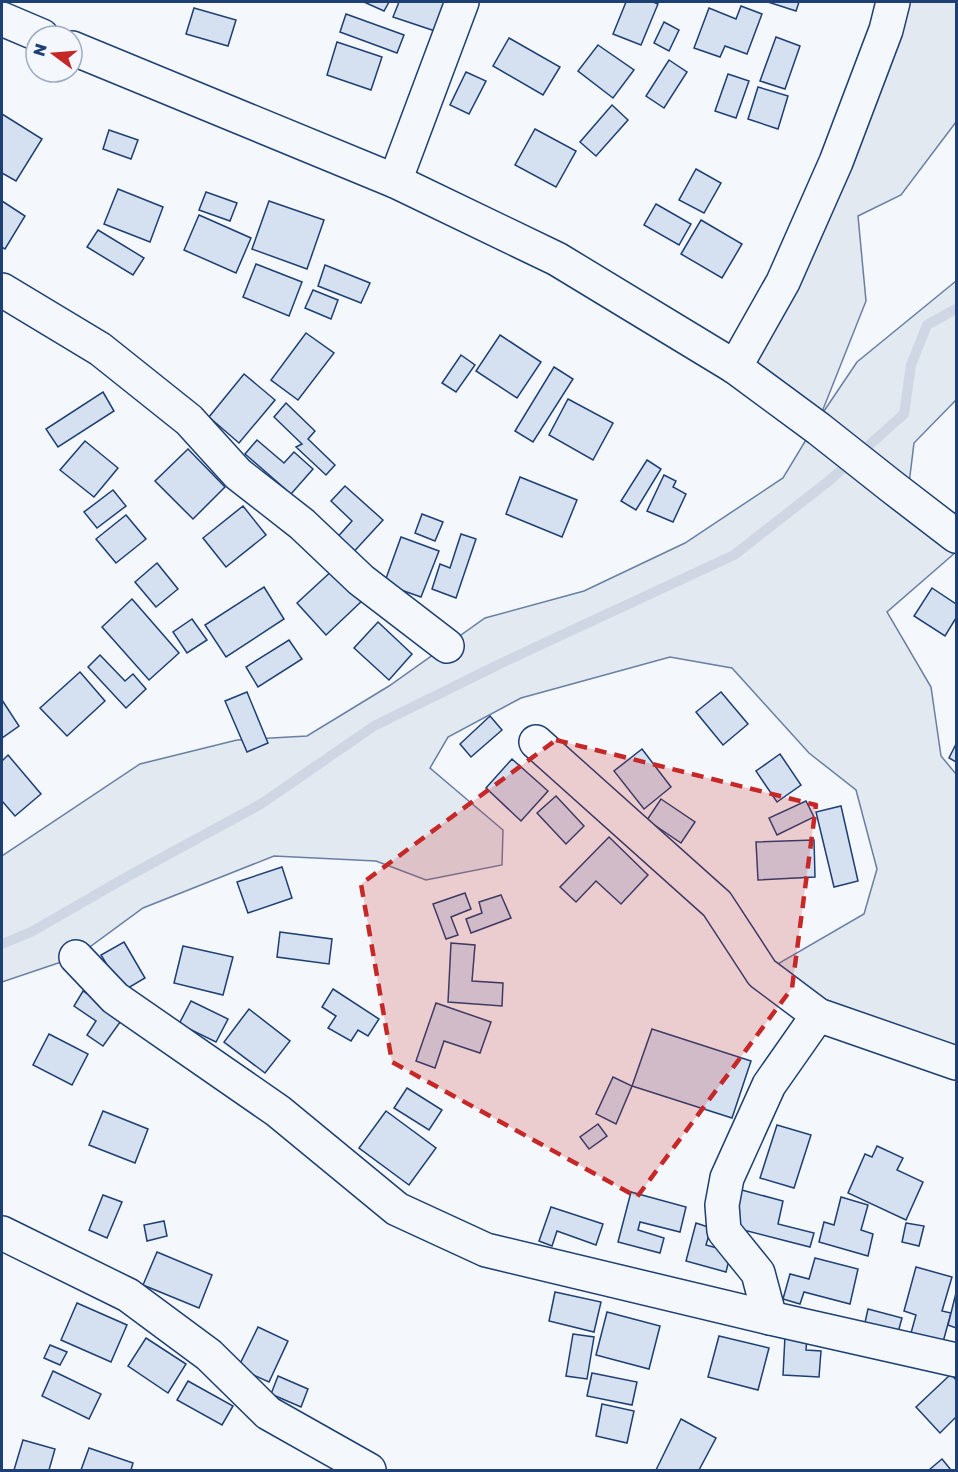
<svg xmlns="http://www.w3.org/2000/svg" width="958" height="1472" font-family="'Golos Text',sans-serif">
  <rect width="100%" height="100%" fill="#f4f7fb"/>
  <polygon fill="#e3e9f0" stroke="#687fa3" stroke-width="1.5" points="893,2 956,2 956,122 901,195 858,216 866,301 820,417 857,362 956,281 956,400 914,443 908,492 956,527 956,552 887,612 931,687 941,756 956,774 956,1063 762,973 864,914 877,869 856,790 809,753 732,668 670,657 521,698 448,737 430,768 503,830 502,865 426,880 376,861 274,856 143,908 76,957 2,982 2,856 140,764 237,740 307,736 389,686 485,618 584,591 685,543 783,478 818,420 740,364"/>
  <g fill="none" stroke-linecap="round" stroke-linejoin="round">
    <polyline stroke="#cfd7e4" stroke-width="10" points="2,944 31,932 132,874 261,804 374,726 508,660 734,555 830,480 904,414 911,365 927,325 956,309"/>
  </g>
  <g fill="#d5e0f0" stroke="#1d3f73" stroke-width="1.5">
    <polygon points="364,2 389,2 384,11"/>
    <polygon points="399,2 445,2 435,31 393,17"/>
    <polygon points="626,2 653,2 658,4 641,45 613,34"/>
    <polygon points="768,2 799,2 796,11"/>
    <polygon points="741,6 762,14 747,54 725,46 720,57 694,48 709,8 736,19"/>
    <polygon points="194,8 236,20 228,46 186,34"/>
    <polygon points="346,14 404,35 397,53 340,32"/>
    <polygon points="664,22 679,30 669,51 654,43"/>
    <polygon points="776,37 800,46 785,89 760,81"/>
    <polygon points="509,38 560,67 543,95 493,66"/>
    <polygon points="337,42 382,57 371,90 327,75"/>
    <polygon points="598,45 634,70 613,98 578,71"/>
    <polygon points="669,60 687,72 664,108 646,96"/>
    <polygon points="466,72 486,81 469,114 450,105"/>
    <polygon points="728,74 749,81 736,118 715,111"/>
    <polygon points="758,87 788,96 778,129 748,119"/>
    <polygon points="612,105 628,120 596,156 580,142"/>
    <polygon points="2,114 42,139 16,181 2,173"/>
    <polygon points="535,129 576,151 556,187 515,165"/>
    <polygon points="109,130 138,140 131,159 103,149"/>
    <polygon points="696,169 721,183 704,213 679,200"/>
    <polygon points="118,189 163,207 150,242 104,224"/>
    <polygon points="206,192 237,203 230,221 199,210"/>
    <polygon points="2,201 25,216 5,249 2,247"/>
    <polygon points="269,201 324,220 307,269 252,249"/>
    <polygon points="656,204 691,224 679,245 644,225"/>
    <polygon points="199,215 251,238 236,273 184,250"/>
    <polygon points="701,220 742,244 722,278 681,254"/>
    <polygon points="98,230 144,258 133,275 87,247"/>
    <polygon points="256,264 302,282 289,316 243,297"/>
    <polygon points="325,265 370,283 361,303 318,286"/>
    <polygon points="313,290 338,300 331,319 305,308"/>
    <polygon points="306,333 334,353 298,400 271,380"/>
    <polygon points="500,335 541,362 517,398 476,371"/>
    <polygon points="461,355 475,365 456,392 442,383"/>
    <polygon points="554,367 573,379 533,442 515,431"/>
    <polygon points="244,374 275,400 239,443 209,417"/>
    <polygon points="103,392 114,411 58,447 46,429"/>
    <polygon points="568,399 613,423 593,460 549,435"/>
    <polygon points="286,403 315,431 308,439 335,465 326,475 296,447 302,444 274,417"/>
    <polygon points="257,440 284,463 294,452 313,469 291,494 245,454"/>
    <polygon points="85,441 118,468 94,497 60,470"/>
    <polygon points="188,449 225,487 193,519 155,481"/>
    <polygon points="647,460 661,469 636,510 621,501"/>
    <polygon points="664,475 676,481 673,487 686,494 673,522 647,511"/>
    <polygon points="520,477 577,500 562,537 506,514"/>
    <polygon points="345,486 383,520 349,557 334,541 352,521 331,501"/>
    <polygon points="113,490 126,506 97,528 84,512"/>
    <polygon points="243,506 266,535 226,567 203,538"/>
    <polygon points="422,514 443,522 435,541 415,533"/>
    <polygon points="126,515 146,539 116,563 96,539"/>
    <polygon points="461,534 476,539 456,598 432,589 440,564 450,568"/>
    <polygon points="401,537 439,551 421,597 384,584"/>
    <polygon points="157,563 178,589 156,607 135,582"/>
    <polygon points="335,568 364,599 326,635 297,603"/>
    <polygon points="264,587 284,619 226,657 205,625"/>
    <polygon points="932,588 956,604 956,618 945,636 914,616"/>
    <polygon points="132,599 179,653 149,680 102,627"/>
    <polygon points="192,619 207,640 187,653 173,632"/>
    <polygon points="378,622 412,654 389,680 354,648"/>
    <polygon points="289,640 302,659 258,687 246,667"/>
    <polygon points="100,655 125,681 133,674 146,689 126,708 88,667"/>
    <polygon points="80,672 105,701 67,736 40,708"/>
    <polygon points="247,692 268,743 247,752 225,701"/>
    <polygon points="721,692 748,724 723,745 696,712"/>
    <polygon points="2,700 19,726 2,738"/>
    <polygon points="490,716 502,730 471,757 460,744"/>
    <polygon points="956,744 956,762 949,758"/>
    <polygon points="642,749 671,787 644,809 614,771"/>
    <polygon points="780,754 801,785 777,802 756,771"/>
    <polygon points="8,755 41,794 15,816 2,801 2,761"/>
    <polygon points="512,759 548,791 521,821 486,788"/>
    <polygon points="556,796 584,826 566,844 537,813"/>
    <polygon points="661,799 695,822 681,843 647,820"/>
    <polygon points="806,801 814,817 777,835 769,818"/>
    <polygon points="841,806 858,881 834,887 816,812"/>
    <polygon points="609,837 648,875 621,904 596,881 576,902 560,887"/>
    <polygon points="814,840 815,877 758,880 756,842"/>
    <polygon points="282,867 292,898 248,913 237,882"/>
    <polygon points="465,893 471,909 451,917 458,935 446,939 433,904"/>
    <polygon points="501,895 511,918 471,933 466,919 482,913 479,902"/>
    <polygon points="280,932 332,939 329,964 277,957"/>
    <polygon points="124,942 145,978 123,991 101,955"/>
    <polygon points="451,943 475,945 472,981 503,983 502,1006 448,1002"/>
    <polygon points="183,946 233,957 223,995 174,983"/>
    <polygon points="333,989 379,1019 368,1036 358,1030 351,1041 328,1028 336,1016 322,1007"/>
    <polygon points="83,991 123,1018 103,1046 87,1035 96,1021 74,1006"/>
    <polygon points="191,1001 228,1019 216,1042 179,1024"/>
    <polygon points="436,1003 491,1022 480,1053 444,1041 435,1068 416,1061"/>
    <polygon points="249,1009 290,1041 265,1073 224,1042"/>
    <polygon points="652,1029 751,1061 732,1118 632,1086"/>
    <polygon points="49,1034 88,1054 72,1085 33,1065"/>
    <polygon points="613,1077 632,1086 616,1124 596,1114"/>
    <polygon points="407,1088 442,1110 429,1130 394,1108"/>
    <polygon points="103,1111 148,1129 135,1163 89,1145"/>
    <polygon points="386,1111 436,1148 409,1185 359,1148"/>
    <polygon points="598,1124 607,1136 589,1149 580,1137"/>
    <polygon points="777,1125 811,1135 794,1188 760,1178"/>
    <polygon points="877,1146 903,1158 897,1170 923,1182 906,1220 848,1193 865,1154 872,1157"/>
    <polygon points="738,1189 783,1201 778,1224 814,1233 810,1247 728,1226"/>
    <polygon points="631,1192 686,1207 680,1232 640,1222 638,1230 664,1238 660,1253 618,1242"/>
    <polygon points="103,1195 122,1202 107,1238 89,1230"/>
    <polygon points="841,1197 868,1205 861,1230 873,1234 868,1256 819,1242 824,1222 834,1225"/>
    <polygon points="551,1207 603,1224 596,1245 557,1231 552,1246 539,1241"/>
    <polygon points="164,1221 167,1236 147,1241 144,1225"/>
    <polygon points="696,1223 711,1228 706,1245 731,1252 726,1272 686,1261"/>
    <polygon points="906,1223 924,1226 919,1246 902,1242"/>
    <polygon points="157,1252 212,1275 199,1308 143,1285"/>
    <polygon points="815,1258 858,1269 850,1304 804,1292 800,1304 783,1299 790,1274 809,1279"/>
    <polygon points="916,1267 952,1277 942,1311 951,1313 943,1342 911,1333 916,1315 904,1311"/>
    <polygon points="555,1292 601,1302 594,1332 549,1321"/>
    <polygon points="956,1293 956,1328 948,1325"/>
    <polygon points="77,1303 127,1325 111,1362 61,1340"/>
    <polygon points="868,1309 902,1318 897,1336 864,1327"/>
    <polygon points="607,1312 660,1326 649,1369 596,1355"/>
    <polygon points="258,1327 288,1341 269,1382 238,1368"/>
    <polygon points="573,1334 594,1337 587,1379 566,1376"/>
    <polygon points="719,1336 769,1348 758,1390 708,1377"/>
    <polygon points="785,1336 807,1338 806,1350 821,1351 819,1377 783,1375"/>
    <polygon points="146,1338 186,1364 168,1393 128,1366"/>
    <polygon points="50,1345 67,1352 60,1365 44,1358"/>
    <polygon points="53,1371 101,1394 89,1419 42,1396"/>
    <polygon points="592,1373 637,1382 632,1405 587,1396"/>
    <polygon points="951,1374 956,1380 956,1417 940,1433 916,1407"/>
    <polygon points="278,1376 308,1389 301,1407 271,1394"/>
    <polygon points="188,1381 233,1406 222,1425 177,1400"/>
    <polygon points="602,1404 634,1411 627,1443 596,1436"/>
    <polygon points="681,1419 716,1438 699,1470 656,1470"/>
    <polygon points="23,1440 55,1449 49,1470 14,1470"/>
    <polygon points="89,1448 133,1463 131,1470 81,1470"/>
    <polygon points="942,1459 951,1470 929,1470"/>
  </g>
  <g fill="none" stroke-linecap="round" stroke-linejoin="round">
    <g stroke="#1d3f73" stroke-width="36">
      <g id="minor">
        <polyline points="395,181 462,2"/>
        <polyline points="2,290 100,349 189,420 238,474 302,524 361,580 447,646"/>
        <polyline points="735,367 783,282 836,162 886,30 893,2"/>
        <polyline points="536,742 717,904 762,973 818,1015 956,1063"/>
        <polyline points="76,957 115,998 278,1111 397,1209 486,1250 770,1318 956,1360"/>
        <polyline points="2,1233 128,1295 209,1355 268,1413 369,1470"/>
        <polyline points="770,1318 758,1273 724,1231 722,1205 727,1178 769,1085 818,1015"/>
      </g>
    </g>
    <g stroke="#1d3f73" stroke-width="36">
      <g id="major">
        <polyline points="2,19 42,36"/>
        <polyline points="72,48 395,181 557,259 735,367 819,429 891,486 956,536"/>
      </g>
    </g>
    <use href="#minor" stroke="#f4f7fb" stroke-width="33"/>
    <use href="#major" stroke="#f4f7fb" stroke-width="33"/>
  </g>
  <path fill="#c62828" fill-opacity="0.2" stroke="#c62828" stroke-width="4.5" stroke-dasharray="12 8" stroke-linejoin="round" d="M556,740L816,805L792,988L637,1197L392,1062L361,884Z"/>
  <rect width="958" height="1472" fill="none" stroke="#1d3f73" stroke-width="6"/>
  <g transform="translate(54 54) rotate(286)"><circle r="28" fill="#f4f7fb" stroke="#9eadc5" stroke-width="1.5"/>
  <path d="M0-4.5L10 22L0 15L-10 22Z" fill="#c62828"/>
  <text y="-9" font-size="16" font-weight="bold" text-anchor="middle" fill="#1d3f73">N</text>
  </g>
</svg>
